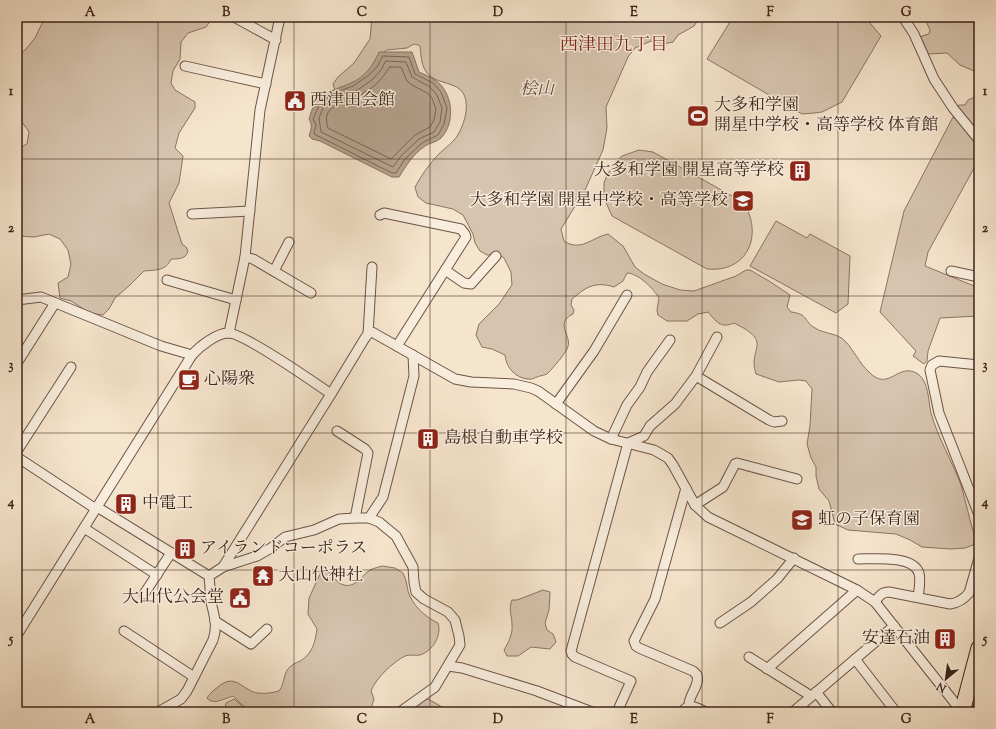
<svg xmlns="http://www.w3.org/2000/svg" width="996" height="729" font-family="'Sorts Mill Goudy','Noto Serif JP',serif">
  <rect width="100%" height="100%" fill="#f6e5cd"/>
  <filter id="stains"><feTurbulence type="fractalNoise" baseFrequency=".005" numOctaves="4"/><feColorMatrix values="0 0 0 0 .2 0 0 0 0 .09 0 0 0 0 .02 0 0 0 .5 -.17"/></filter>
  <radialGradient id="worn" r=".72"><stop offset=".6" stop-color="#630" stop-opacity="0"/><stop offset="1" stop-color="#630" stop-opacity=".3"/></radialGradient>
  <g fill="#d7c4af" stroke="#8a7464">
    <path d="M45,17H213L206,27L188,33L181,42L180,59L173,71L171,83L175,90L195,102V108L179,133L175,148L183,156L179,183L169,203L182,244L186,247L188,251C186,259 179,259 171,259C166,271 155,270 144,271L130,285L115,298L109,309L103,315L90,313L71,301L60,298L58,283L68,277L71,264L68,250L60,239L49,234L34,237L17,236V149L27,144L29,132C26,127 21,122 18,116C14,108 17,92 22,85L20,80H17V57L26,49L35,38Z"/>
    <path d="M372,17H639L648,19L662,17H700L694,26L678,35L673,42L663,44L651,41L635,48L628,57L606,107L607,128L603,150L585,190L561,229L564,241C581,252 591,238 608,234L623,246L635,267L644,274L662,284L680,290L694,291L736,276L746,270H750L769,281L790,295L787,307L791,312C809,314 803,321 815,328C824,334 838,333 845,341C854,350 859,363 869,372C889,393 898,361 918,374C929,382 928,400 931,413C938,438 952,461 961,485C966,503 970,521 975,538L973,545L965,548L951,549L922,547L910,540L896,534L848,530L835,524L829,501L819,489L816,476V467L811,458L807,444L810,426L812,389L806,381L799,380L779,382L756,374C747,347 775,343 734,323C720,329 716,321 708,312L698,314L687,321H667L658,315L657,310L659,298C654,289 638,273 627,273L623,281L614,287C595,281 586,287 572,299L571,305L574,310L573,314C553,324 574,336 567,349C564,355 553,368 548,373C546,375 543,375 540,376C536,377 532,380 528,379C515,378 506,367 505,355L492,349L482,347L476,335L479,324L499,304L512,285L511,272L504,258L497,254L487,255L480,251L475,243L473,234L463,215L453,209L426,203L418,197L415,187C421,176 428,166 436,157C442,150 449,146 454,140C460,134 465,120 466,112C470,75 436,90 425,70C421,63 421,54 420,46L416,44L412,45L407,48L387,50L381,54L370,72L354,83L335,90L333,84L338,77L354,63L370,39Z"/>
    <polygon points="733,17 865,17 881,36 842,102 822,112 814,113 802,114 707,59"/>
    <polygon points="924,17 979,17 979,73 960,65 947,53 928,54 924,50 920,40 922,36 929,34 930,30"/>
    <polygon points="979,95 979,137 956,109 959,105 965,105 968,100"/>
    <polygon points="953,117 958,120 979,147 979,159 928,252 925,266 979,288 979,316 940,318 928,351 927,361 924,364 913,356 916,351 880,312 904,211"/>
    <path d="M639,150L653,152L743,202C764,234 748,273 707,269L612,216L604,198V183L607,175L616,161L622,156Z"/>
    <polygon points="776,221 807,238 810,234 850,256 848,304 836,313 750,266"/>
    <path d="M382,566L395,568L403,573C406,579 407,585 408,591C412,605 425,617 438,623C442,635 433,651 420,655C416,656 410,654 405,656C393,662 376,678 371,691L374,699L370,712H252L240,703L233,696C225,698 213,706 207,698C210,693 214,690 218,687C235,672 242,690 257,693C264,694 272,693 279,691C286,682 282,673 291,666C294,663 299,662 302,660C313,652 315,642 317,629L308,614L309,598L322,570C332,569 334,583 344,585C356,588 362,575 370,570C374,568 379,567 382,566Z"/>
    <path d="M543,590L550,592L549,610L545,623L547,630L553,634L556,642L550,649L531,647L518,656H507L504,650C508,643 513,634 512,625C512,615 508,610 512,600H517Z"/>
    <polygon points="234,699 249,712 224,712 226,703"/>
    <polygon points="428,699 451,712 403,712 423,700"/>
  </g>
  <path fill="#b7a390" stroke="#867061" d="M379,52H412L419,72C424,74 430,77 435,80C453,92 456,122 441,138C437,142 429,143 425,146C413,154 406,166 399,177H392L320,141L312,139L309,136C311,129 313,126 309,119C311,113 313,104 318,100C328,90 338,89 351,83C365,77 373,66 379,52Z"/>
  <g fill="none" stroke-linecap="round" stroke-linejoin="round">
    <g stroke="#7a6455" stroke-width="1">
      <polygon points="383,56 409,57 415,74 433,83 441,92 447,108 444,124 438,135 422,143 405,159 396,173 392,173 314,134 316,125 313,119 320,103 332,94 353,86 369,75 377,67"/>
      <polygon points="386,61 406,62 412,77 430,87 437,95 442,108 440,122 434,132 419,139 401,156 393,167 321,132 319,118 324,106 335,98 356,91 372,80 381,70"/>
      <path d="M390,67H401L407,81L412,85L427,93L432,98L436,109L434,120L430,127L415,135L391,159L328,128C320,104 344,104 359,96C364,93 369,89 374,86C381,81 385,73 390,67Z"/>
    </g>
    <g stroke="#6b5447" stroke-width="11">
      <g id="minor">
        <polyline points="234,17 276,40"/>
        <polyline points="903,17 914,34 934,79 953,108 979,140"/>
        <polyline points="185,66 266,84"/>
        <polyline points="192,214 250,211"/>
        <polyline points="380,215 384,213 461,229 465,234 466,237 397,346"/>
        <polyline points="245,257 253,259 311,293"/>
        <polyline points="445,270 464,283 471,284 496,256"/>
        <polyline points="274,271 289,242"/>
        <polyline points="951,271 979,277"/>
        <polyline points="167,280 236,300"/>
        <polyline points="17,300 41,297 161,346 192,355"/>
        <polyline points="229,333 245,257 260,110 280,17"/>
        <polyline points="368,334 372,267"/>
        <polyline points="17,363 55,303"/>
        <polyline points="979,365 939,361 932,365 930,370 939,413 979,515"/>
        <polyline points="696,376 717,337"/>
        <polyline points="556,404 594,351 627,295"/>
        <polyline points="337,431 365,449 368,453 355,518"/>
        <polyline points="611,439 627,405 640,387 647,372 670,340"/>
        <polyline points="17,451 71,367"/>
        <polyline points="17,457 96,509"/>
        <path d="M686,488L655,599L634,641L636,646L639,648L693,671L697,675C700,687 688,695 689,706"/>
        <polyline points="695,505 723,487 735,464 737,463 797,479"/>
        <polyline points="97,507 209,576"/>
        <polyline points="369,518 383,497 414,376 413,355"/>
        <polyline points="84,528 157,575"/>
        <path d="M858,559C874,559 913,555 919,573C921,581 919,590 918,597"/>
        <polyline points="223,567 257,556 271,548 285,537 314,530 339,519 355,518 369,518 379,522 385,527 396,536 413,567 414,582 416,592 424,599 448,612 455,620 459,636 460,645 435,687 400,712"/>
        <polyline points="144,594 171,553"/>
        <path d="M875,602C879,596 882,592 889,592L950,604C958,603 963,600 969,593L979,558"/>
        <polyline points="215,621 251,644 267,629"/>
        <polyline points="720,623 751,602 777,579 794,558"/>
        <polyline points="124,631 194,677"/>
        <path d="M17,635L192,355C200,346 217,333 228,333C242,332 315,383 331,394"/>
        <polyline points="749,657 811,696"/>
        <polyline points="855,659 896,712"/>
        <polyline points="448,666 462,668 537,691 592,712"/>
        <polyline points="767,669 857,590"/>
        <polyline points="816,692 832,712"/>
        <path d="M158,712L181,699L187,691L213,640C218,626 214,615 211,602C210,593 210,584 209,576L223,567L331,394L365,338L368,334L372,332L455,379L471,382L514,384L531,388L538,391L594,431L611,439L654,450L668,458L673,465L695,505L708,517L857,590L875,602L962,712"/>
        <polyline points="617,712 631,681 575,657 572,654 571,651 628,443 644,436 650,426 675,404 696,376 769,420 774,422 782,421"/>
        <path d="M682,712C689,702 697,708 706,712"/>
        <polyline points="793,712 894,626"/>
      </g>
    </g>
    <g stroke="#3d241a" stroke-width="17">
      <g id="primary">
        <polyline points="962,712 979,648"/>
        <polyline points="979,712 979,711"/>
      </g>
    </g>
    <use href="#minor" stroke="#f9eede" stroke-width="9"/>
    <use href="#primary" stroke="#f6e5cd" stroke-width="15"/>
  </g>
  <path fill="none" stroke="#3d241a" stroke-width="1" stroke-opacity="0.55" d="M158,17V712M294,17V712M430,17V712M566,17V712M702,17V712M838,17V712M17,159H979M17,296H979M17,433H979M17,570H979"/>
  <defs>
    <g id="civic-square" transform="scale(1.15)"><rect x="-9" y="-9" width="18" height="18" rx="4" fill="#8f2418" stroke="#f9eede"/><path d="M-.6-6.5H3V-4.5H.6V-3L4-1V1h2V6H-6V1h2V-1L-.6-3ZM-1.2 2.5V6h2.4V2.5Z" fill="#fff"/></g>
    <g id="stadium-square" transform="scale(1.15)"><rect x="-9" y="-9" width="18" height="18" rx="4" fill="#8f2418" stroke="#f9eede"/><path d="M0-5a6.5 5 0 1 0 0 10a6.5 5 0 1 0 0-10ZM-3.5-1.8h7v3.6h-7Z" fill="#fff"/></g>
    <g id="building-square" transform="scale(1.15)"><rect x="-9" y="-9" width="18" height="18" rx="4" fill="#8f2418" stroke="#f9eede"/><path d="M-4-6H4V6H1V3H-1V6H-4ZM-2.5-4.3h1.7v1.8h-1.7ZM.8-4.3h1.7v1.8H.8ZM-2.5-1h1.7V.8h-1.7ZM.8-1h1.7V.8H.8Z" fill="#fff"/></g>
    <g id="school-square" transform="scale(1.15)"><rect x="-9" y="-9" width="18" height="18" rx="4" fill="#8f2418" stroke="#f9eede"/><path d="M0-5L7-2L0 1L-7-2ZM-4 1L0 2.5L4 1V4Q0 6-4 4Z" fill="#fff"/></g>
    <g id="cafe-square" transform="scale(1.15)"><rect x="-9" y="-9" width="18" height="18" rx="4" fill="#8f2418" stroke="#f9eede"/><path d="M-5.5-4.5H6V0H3Q3 3.5 0 3.5H-2.5Q-5.5 3.5-5.5 0ZM3-3.2v2h1.7v-2ZM-6 4.5H4V6H-6Z" fill="#fff"/></g>
    <g id="temple-square" transform="scale(1.15)"><rect x="-9" y="-9" width="18" height="18" rx="4" fill="#8f2418" stroke="#f9eede"/><path d="M0-6L5-2H3V0L6.5 2.5H4V6H1.5V3h-3V6H-4V2.5H-6.5L-3 0V-2H-5Z" fill="#fff"/></g>
  </defs>
  <g fill-rule="evenodd">
    <use href="#civic-square" x="295" y="101"/>
    <use href="#stadium-square" x="698" y="116"/>
    <use href="#building-square" x="800" y="171"/>
    <use href="#school-square" x="743" y="201"/>
    <use href="#cafe-square" x="189" y="380"/>
    <use href="#building-square" x="428" y="439"/>
    <use href="#building-square" x="126" y="504"/>
    <use href="#school-square" x="802" y="520"/>
    <use href="#building-square" x="185" y="549"/>
    <use href="#temple-square" x="263" y="576"/>
    <use href="#civic-square" x="240" y="598"/>
    <use href="#building-square" x="945" y="639"/>
  </g>
  <g text-anchor="middle" dominant-baseline="central" stroke-width="3" stroke-linejoin="round" paint-order="stroke">
    <g font-size="17" font-style="italic" fill="#644c3f" stroke="#f9eede">
      <text x="537" y="90">桧山</text>
    </g>
    <g font-size="17" fill="#3d241a" stroke="#f9eede" text-anchor="start">
      <text x="310" y="101">西津田会館</text>
      <text x="714" y="106">大多和学園<tspan x="714" dy="20">開星中学校・高等学校 体育館</tspan></text>
      <text x="784" y="171" text-anchor="end">大多和学園 開星高等学校</text>
      <text x="728" y="201" text-anchor="end">大多和学園 開星中学校・高等学校</text>
      <text x="204" y="380">心陽衆</text>
      <text x="444" y="439">島根自動車学校</text>
      <text x="142" y="504">中電工</text>
      <text x="818" y="520">虹の子保育園</text>
      <text x="200" y="549">アイランドコーポラス</text>
      <text x="278" y="576">大山代神社</text>
      <text x="224" y="598" text-anchor="end">大山代公会堂</text>
      <text x="930" y="639" text-anchor="end">安達石油</text>
    </g>
    <g font-size="18" fill="#7a1f14" stroke="#f9eede">
      <text x="614" y="46">西津田九丁目</text>
    </g>
  </g>
  <rect width="996" height="729" fill="none" stroke="#f6e5cd" stroke-width="44"/>
  <g transform="translate(946 679) rotate(209)" stroke="#f9eede" stroke-width="3" paint-order="stroke">
  <path d="M0-3L7 15L0 10L-7 15Z" fill="#3d241a"/>
  <text y="-6" font-size="11" font-weight="bold" text-anchor="middle" fill="#3d241a">N</text>
  </g>
  <rect x="22" y="22" width="952" height="685" fill="none" stroke="#3d241a" stroke-width="1.5"/>
  <g font-size="13" text-anchor="middle" font-weight="bold" fill="#3d241a">
    <text x="90" y="16">A</text>
    <text x="226" y="16">B</text>
    <text x="362" y="16">C</text>
    <text x="498" y="16">D</text>
    <text x="634" y="16">E</text>
    <text x="770" y="16">F</text>
    <text x="906" y="16">G</text>
    <text x="11" y="95">1</text>
    <text x="985" y="95">1</text>
    <text x="11" y="232">2</text>
    <text x="985" y="232">2</text>
    <text x="11" y="369">3</text>
    <text x="985" y="369">3</text>
    <text x="11" y="506">4</text>
    <text x="985" y="506">4</text>
    <text x="11" y="643">5</text>
    <text x="985" y="643">5</text>
    <text x="90" y="723">A</text>
    <text x="226" y="723">B</text>
    <text x="362" y="723">C</text>
    <text x="498" y="723">D</text>
    <text x="634" y="723">E</text>
    <text x="770" y="723">F</text>
    <text x="906" y="723">G</text>
  </g>
  <rect width="100%" height="100%" filter="url(#stains)"/>
  <rect width="100%" height="100%" fill="url(#worn)"/>
</svg>
